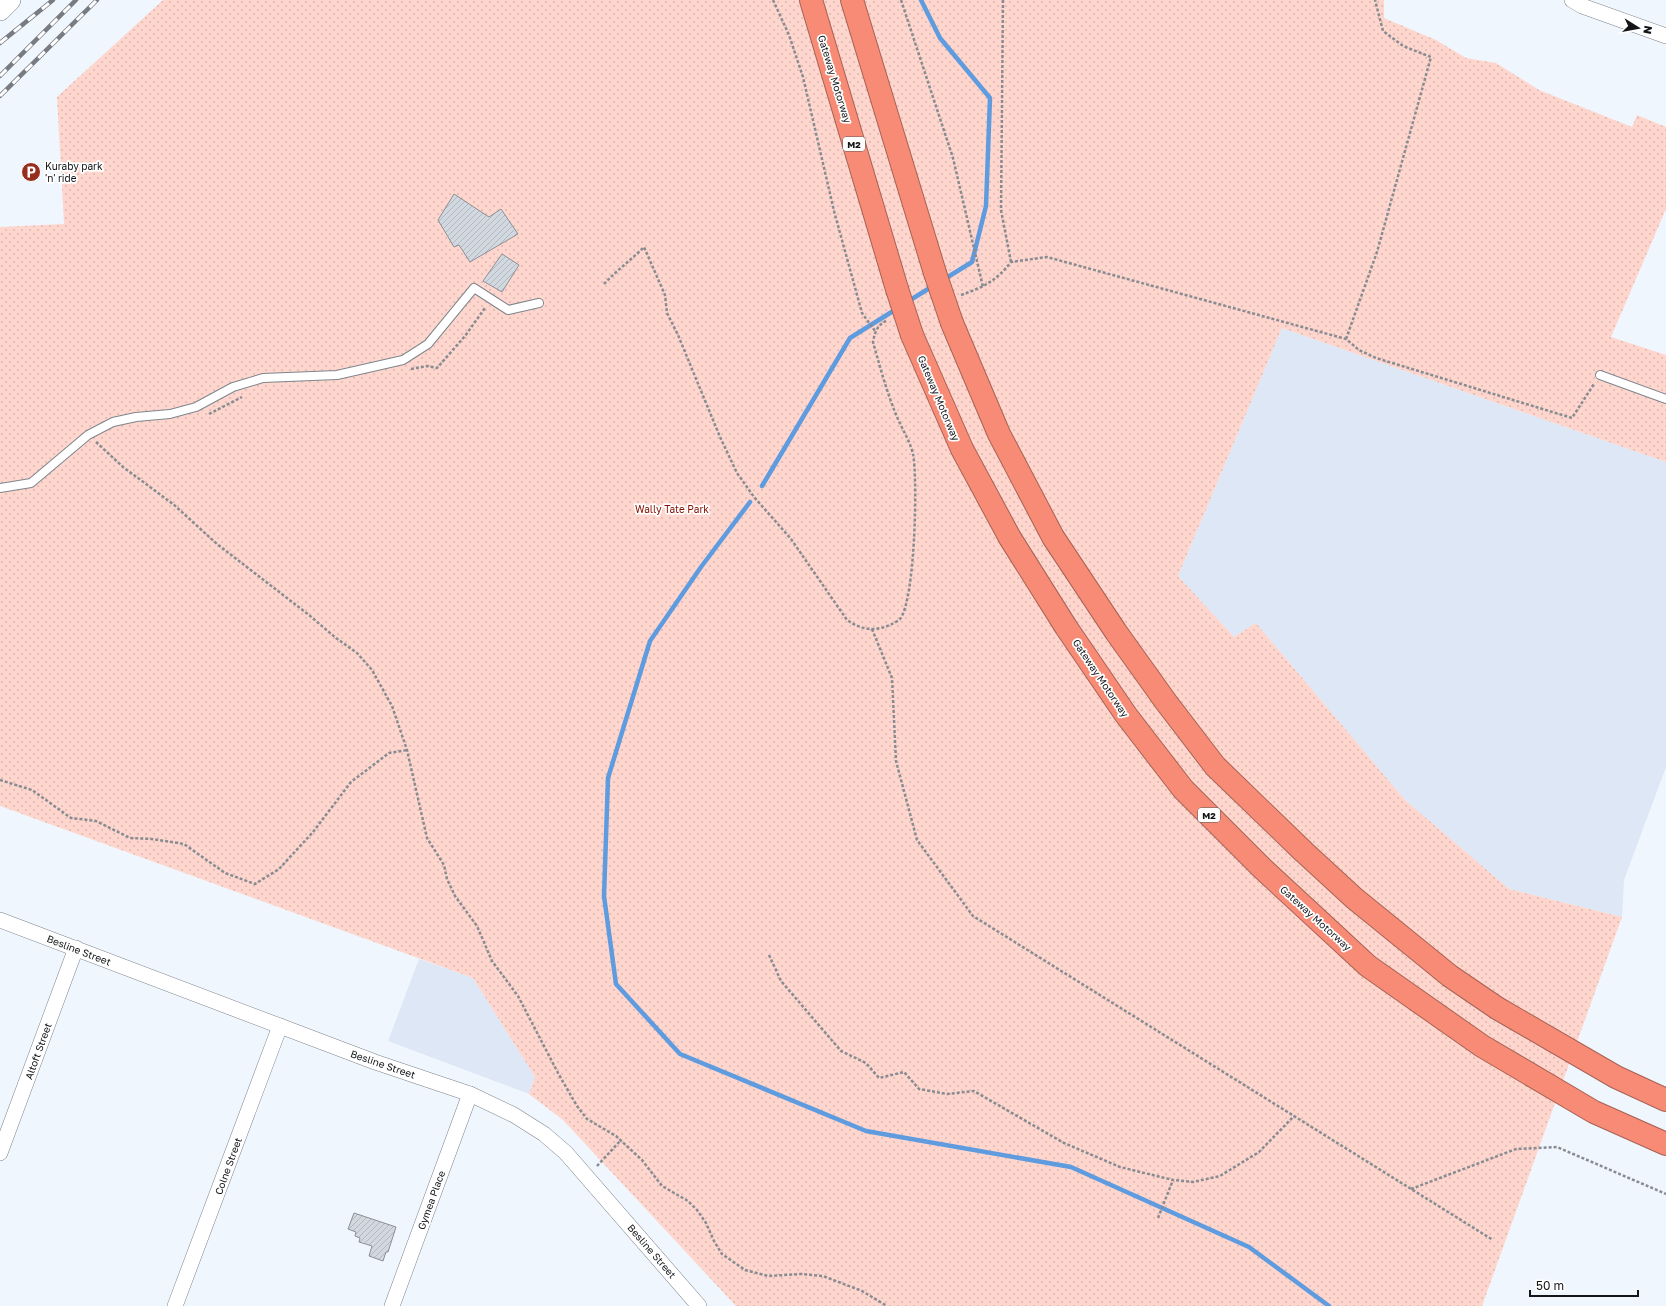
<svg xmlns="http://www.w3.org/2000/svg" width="1666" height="1306" font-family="'Golos Text',sans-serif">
  <defs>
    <pattern id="park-dots" width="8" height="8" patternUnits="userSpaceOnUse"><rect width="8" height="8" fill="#fed6ce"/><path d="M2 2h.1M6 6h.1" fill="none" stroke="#d9b7b0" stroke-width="1.8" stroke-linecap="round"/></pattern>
    <pattern id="building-hatch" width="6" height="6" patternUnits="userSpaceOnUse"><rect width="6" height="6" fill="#d2d8df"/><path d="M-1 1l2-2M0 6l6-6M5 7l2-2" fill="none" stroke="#b3b8bf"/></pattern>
  </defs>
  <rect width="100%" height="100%" fill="#f0f6fe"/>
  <g fill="#dde7f5">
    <polygon points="1282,328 1666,462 1666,767 1624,880 1622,917 1509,889 1405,800 1256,623 1234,637 1178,576"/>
    <polygon points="419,959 473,978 535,1077 529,1094 388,1041"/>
  </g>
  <polygon fill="url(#park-dots)" points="163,0 1384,0 1384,18 1436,40 1466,58 1496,63 1539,90 1632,127 1637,115 1666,127 1666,209 1611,337 1666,355 1666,462 1282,328 1178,576 1234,637 1256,623 1405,800 1509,889 1622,917 1482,1306 736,1306 563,1120 529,1094 535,1077 473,978 0,806 0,227 64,224 57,97"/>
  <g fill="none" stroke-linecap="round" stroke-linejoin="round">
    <g stroke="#5e9bdf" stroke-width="4.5">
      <polyline points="921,0 940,38 990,98 986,206 972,262 943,280"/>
      <polyline points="907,302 933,286"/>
      <polyline points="762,486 850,338 898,308"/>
      <polyline points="750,502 701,567 650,641 608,778 604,896 616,984 680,1054 866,1131 1071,1167 1249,1247 1329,1306"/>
    </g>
  </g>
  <g fill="url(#building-hatch)" stroke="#8b9097">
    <polygon points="454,194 489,217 501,209 518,234 470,262 459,245 454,247 438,220"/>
    <polygon points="502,254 519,265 502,292 483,281"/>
    <polygon points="354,1213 396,1227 388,1252 386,1252 383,1261 369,1256 372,1246 359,1242 360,1238 355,1236 356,1232 348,1229"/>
  </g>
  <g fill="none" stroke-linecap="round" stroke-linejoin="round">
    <g stroke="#7f858c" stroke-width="10">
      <g id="service">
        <polyline points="1600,375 1666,399"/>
        <polyline points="0,488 31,483 88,435 113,422 136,417 170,414 196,407 233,387 263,378 337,375 403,360 428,344 474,288 508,310 539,303"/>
      </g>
    </g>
    <g stroke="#7f858c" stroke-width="16">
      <g id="minor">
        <polyline points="1572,0 1582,6 1666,36"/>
        <polyline points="0,920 375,1062 470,1094 514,1115 544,1134 566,1153 699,1306"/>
        <polyline points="0,1153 76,948"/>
        <polyline points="175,1306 280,1026"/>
        <polyline points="392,1306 470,1094"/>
      </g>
    </g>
    <g stroke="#7f858c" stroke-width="22">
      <polyline id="secondary" points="0,10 10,0"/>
    </g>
    <g stroke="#a76255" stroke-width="24">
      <g id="motorway">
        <polyline points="811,0 897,289"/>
        <polyline points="852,0 935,273"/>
        <polyline points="952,323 999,434 1053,537 1116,632 1166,702 1215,766 1304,852 1354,898 1450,976 1497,1008 1616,1077 1666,1100"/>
        <polyline points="912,335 962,449 1010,538 1066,627 1126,715 1183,789 1262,868 1368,966 1482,1046 1594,1112 1666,1144"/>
      </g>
    </g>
    <g stroke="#888c92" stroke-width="2.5" stroke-dasharray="3 2" stroke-linecap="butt">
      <polyline points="773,0 789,35 803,77 834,211 862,313 875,331"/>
      <polyline points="901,0 953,158 983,287"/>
      <polyline points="1003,0 1001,210 1011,262"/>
      <path d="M604,284C616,271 631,260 644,247L665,295L667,313L678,335L720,437L737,473L754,497L791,539L847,620C861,630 876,632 892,624C894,623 898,621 900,619C915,601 918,479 913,454C910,441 902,429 897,417C887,393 880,367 873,342C875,331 878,324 888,320"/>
      <path d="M961,295C984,287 996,281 1011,262L1047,257L1346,339L1359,350L1376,358L1572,418L1594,384"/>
      <polyline points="1346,339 1377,252 1431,57 1403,46 1383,31 1375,0"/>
      <polyline points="411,369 427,366 437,368 465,336 485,308"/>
      <polyline points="209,414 242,397"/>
      <polyline points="96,442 123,467 173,504 217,544 309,615 336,638 357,653 372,670 392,706 407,750 427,838 444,865 447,879 455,896 477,926 492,961 518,996 558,1073 577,1106 587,1119 616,1136 642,1160 662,1186 688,1201 697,1210 706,1223 714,1241 722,1254 745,1270 768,1276 801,1274 823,1276 862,1291 887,1306"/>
      <polyline points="872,629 892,678 896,761 917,840 973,916 1493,1240"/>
      <polyline points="0,780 32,790 71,818 96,821 130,838 152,839 184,844 225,873 255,884 279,869 313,832 351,782 389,753 407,750"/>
      <polyline points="769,955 781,981 841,1051 866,1063 879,1078 904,1072 919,1089 947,1094 974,1091 1064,1143 1120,1167 1173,1180 1193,1182 1220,1176 1259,1152 1294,1116"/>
      <polyline points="597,1166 621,1140"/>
      <polyline points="1411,1189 1516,1149 1557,1147 1666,1194"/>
      <polyline points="1158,1218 1173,1180"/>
    </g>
    <use href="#service" stroke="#fff" stroke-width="8"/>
    <use href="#minor" stroke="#fff" stroke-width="15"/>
    <use href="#secondary" stroke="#fff" stroke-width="21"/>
    <use href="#motorway" stroke="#f78b76" stroke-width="22"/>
    <g stroke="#787c82" stroke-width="4.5">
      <g id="rail">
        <polyline points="0,43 53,0"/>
        <polyline points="0,76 76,0"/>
        <polyline points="0,96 97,0"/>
      </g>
    </g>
    <use href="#rail" stroke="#fff" stroke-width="3" stroke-dasharray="9" stroke-linecap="butt"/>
    <g stroke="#a76255" stroke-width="24" stroke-linecap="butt">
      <g id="motorway-bridge">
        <polyline points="935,273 952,323"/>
        <polyline points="897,289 912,335"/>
      </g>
    </g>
    <use href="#motorway-bridge" stroke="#f78b76" stroke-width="22"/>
  </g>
  <defs>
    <g id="parking-disc" transform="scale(1)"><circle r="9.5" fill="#972d1c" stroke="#fff"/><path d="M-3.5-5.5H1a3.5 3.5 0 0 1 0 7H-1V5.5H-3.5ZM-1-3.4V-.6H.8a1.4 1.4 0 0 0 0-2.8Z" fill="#fff"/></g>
  </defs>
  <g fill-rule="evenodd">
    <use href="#parking-disc" x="31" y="172"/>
  </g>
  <g text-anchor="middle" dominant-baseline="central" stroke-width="3.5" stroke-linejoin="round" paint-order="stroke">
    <g fill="#fff" stroke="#5a5b5d" stroke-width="1">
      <rect x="843" y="137" width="22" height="14" rx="3"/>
      <rect x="1198" y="808" width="22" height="14" rx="3"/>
    </g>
    <g font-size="9" font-weight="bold" fill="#131518">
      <text x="854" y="144">M2</text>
      <text x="1209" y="815">M2</text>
    </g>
    <g font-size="10" fill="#131518" stroke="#fff">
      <text transform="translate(835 79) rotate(73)">Gateway Motorway</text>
      <text transform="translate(939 398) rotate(67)">Gateway Motorway</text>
      <text transform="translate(1101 678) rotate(56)">Gateway Motorway</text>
      <text transform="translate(1316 918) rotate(42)">Gateway Motorway</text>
      <text transform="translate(79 950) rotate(21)">Besline Street</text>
      <text transform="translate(38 1051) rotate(-70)">Altoft Street</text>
      <text transform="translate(383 1064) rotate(19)">Besline Street</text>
      <text transform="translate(228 1166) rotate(-70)">Colne Street</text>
      <text transform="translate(431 1200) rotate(-70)">Gymea Place</text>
      <text transform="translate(652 1251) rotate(49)">Besline Street</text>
    </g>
    <g font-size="10" fill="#131518" stroke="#fff" text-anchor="start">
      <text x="45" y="166">Kuraby park<tspan x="45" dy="12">'n' ride</tspan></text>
    </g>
    <g font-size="10" fill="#831000" stroke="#fff">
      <text x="672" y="509">Wally Tate Park</text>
    </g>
  </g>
  <g transform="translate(1638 28) rotate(101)" stroke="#ffffff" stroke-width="3" paint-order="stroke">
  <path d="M0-3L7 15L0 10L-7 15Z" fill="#131518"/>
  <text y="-6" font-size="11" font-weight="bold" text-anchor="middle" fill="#131518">N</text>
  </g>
  <path d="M1530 1290v6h108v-6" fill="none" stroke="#131518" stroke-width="2"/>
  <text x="1536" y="1290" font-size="12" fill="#131518" stroke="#ffffff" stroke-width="3" paint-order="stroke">50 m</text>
</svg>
